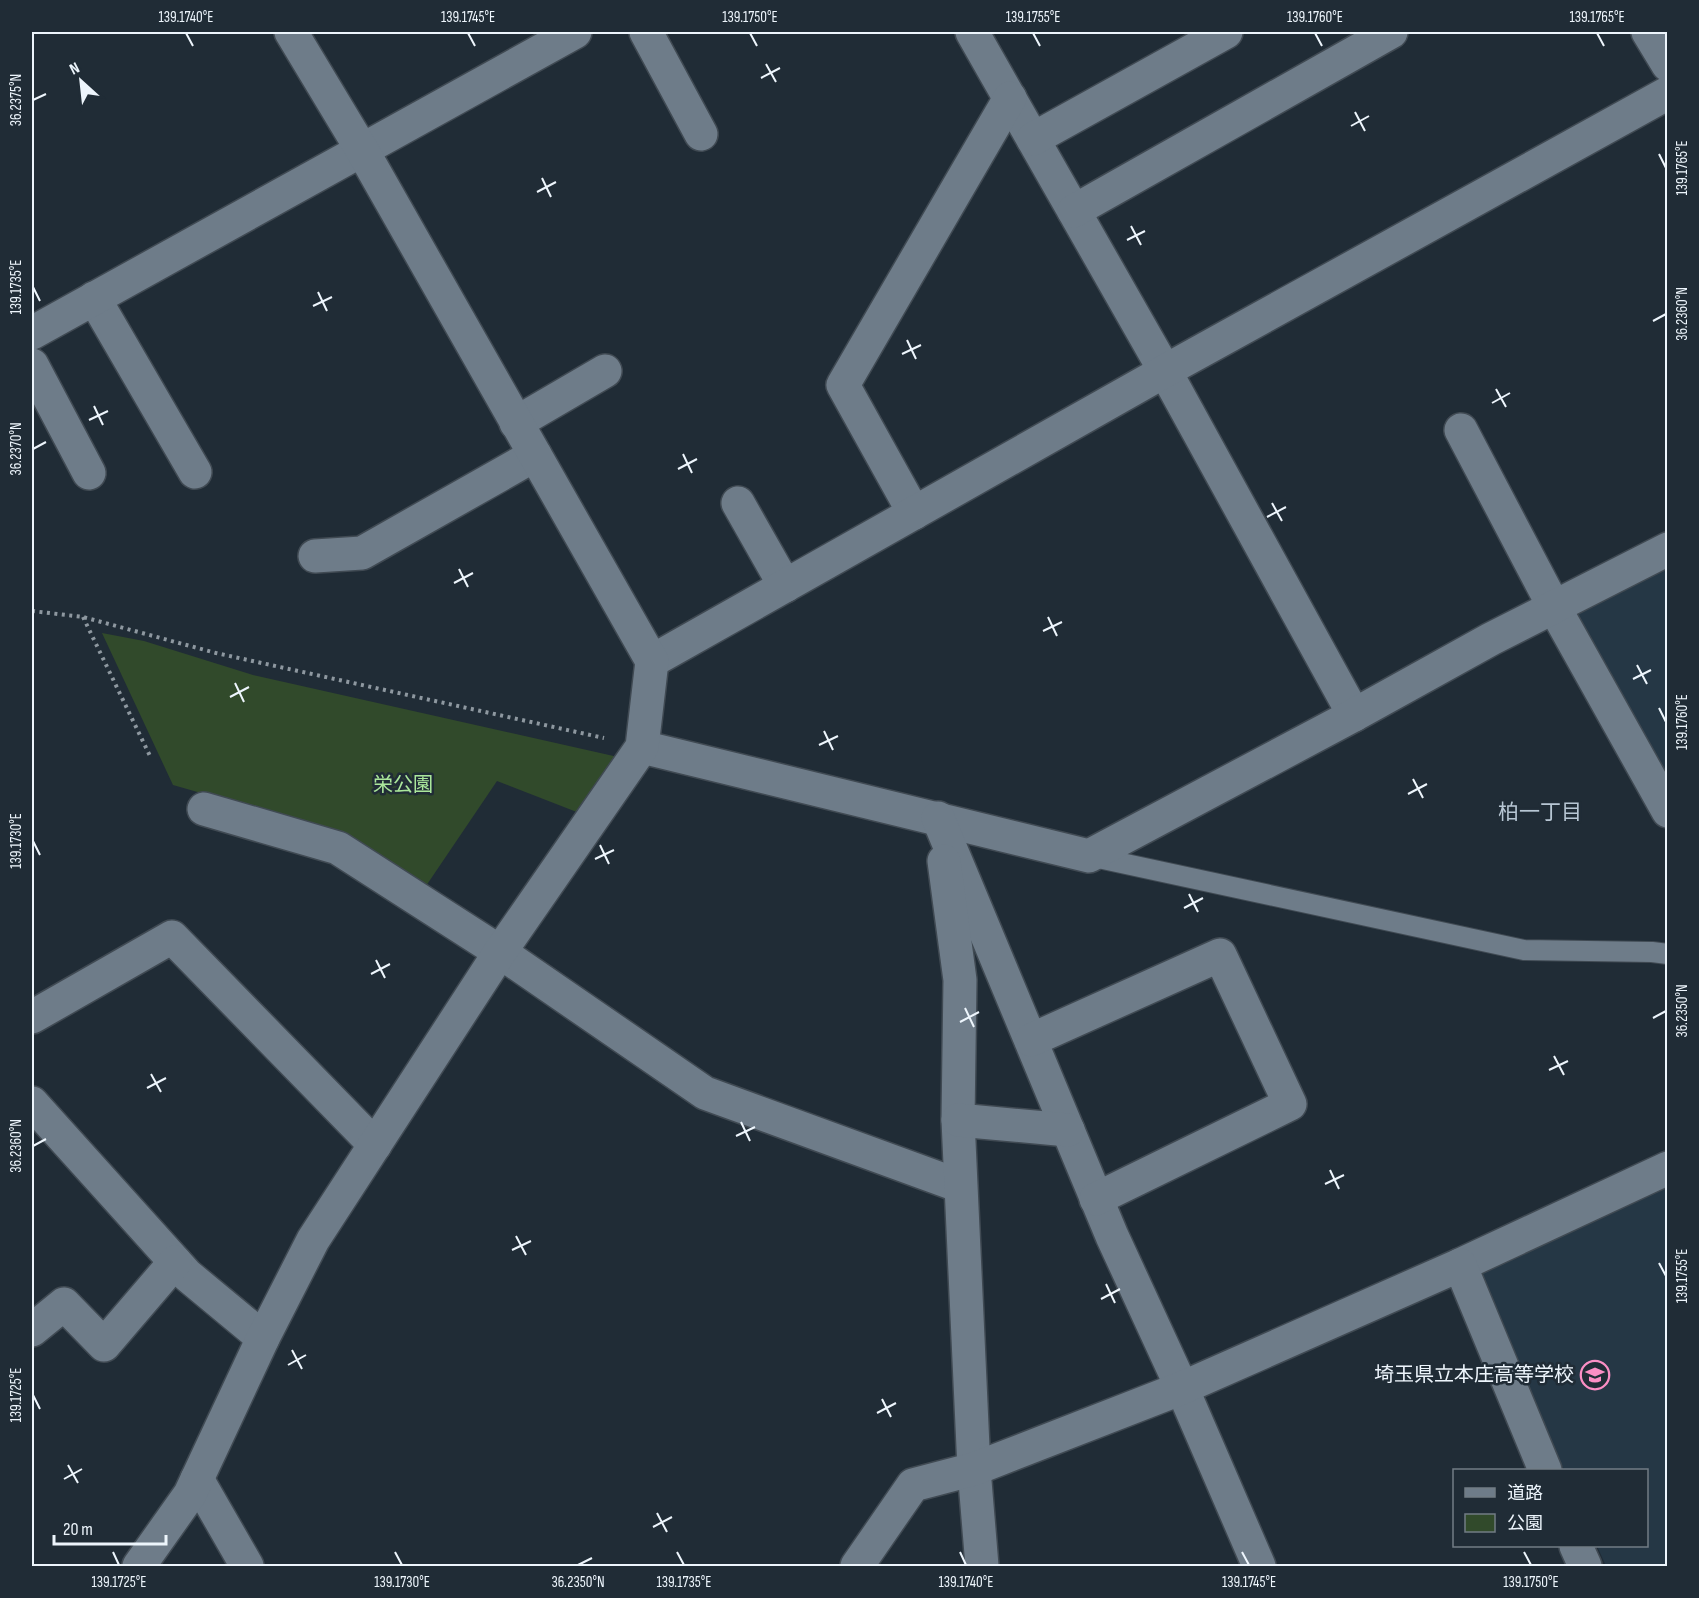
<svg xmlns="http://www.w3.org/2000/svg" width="1699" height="1598" font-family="'Sofia Sans Condensed','Noto Sans JP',sans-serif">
  <rect width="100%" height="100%" fill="#202c36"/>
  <g fill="#253745">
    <polygon points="1667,565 1667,775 1575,614"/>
    <polygon points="1667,1179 1667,1566 1606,1566 1597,1546 1646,1546 1646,1470 1564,1470 1481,1280 1485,1268"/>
  </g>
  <polygon fill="#314a2b" points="102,633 144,641 253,675 618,757 587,816 497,781 426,886 215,797 173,785"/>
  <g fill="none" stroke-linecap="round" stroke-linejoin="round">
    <g stroke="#404a53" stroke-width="22">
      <polyline id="service" points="1089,856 1524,950 1652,952 1668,954"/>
    </g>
    <g stroke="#404a53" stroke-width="36">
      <g id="minor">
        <polyline points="646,32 701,134"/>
        <polyline points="972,32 1165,371 1354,715"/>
        <polyline points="1648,32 1668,65"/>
        <polyline points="1033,139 1226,32"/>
        <polyline points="1074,211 1391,32"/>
        <polyline points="94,298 195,472"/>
        <polyline points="32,333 575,32"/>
        <polyline points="32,365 89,473"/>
        <polyline points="516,423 605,371"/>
        <polyline points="1461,430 1554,607 1668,811"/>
        <polyline points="738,503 785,586"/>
        <polyline points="914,513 843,385 1010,98"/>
        <polyline points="315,556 362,553 535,455"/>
        <polyline points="652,661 1165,371 1668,93"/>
        <polyline points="642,747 1089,856 1354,715 1491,639 1668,549"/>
        <polyline points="204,809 338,848 500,952 705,1093 960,1186"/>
        <polyline points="938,818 1112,1236 1182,1388 1259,1566"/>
        <polyline points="944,861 960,980 958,1120 974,1469 982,1566"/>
        <polyline points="32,1017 172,937 375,1145"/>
        <polyline points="1031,1040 1220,955 1290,1104 1096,1199"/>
        <polyline points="32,1103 187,1275 263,1338"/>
        <polyline points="958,1120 1068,1130"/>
        <polyline points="1460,1265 1668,1168"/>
        <polyline points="32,1330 64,1304 104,1345 175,1262"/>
        <polyline points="197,1479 247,1566"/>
        <polyline points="1576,1546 1585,1566"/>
        <polyline points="139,1566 190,1494 263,1338 313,1240 500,952 642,747 652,661 362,150 291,32"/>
        <polyline points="857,1566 913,1485 974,1469 1182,1388 1460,1265 1545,1470"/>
      </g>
    </g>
    <g stroke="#8e98a0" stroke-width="4" stroke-dasharray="3 4.5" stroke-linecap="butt">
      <polyline points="32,611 83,617 216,653 604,738"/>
      <polyline points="83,617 151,758"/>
    </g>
    <use href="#service" stroke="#6e7c89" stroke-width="20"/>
    <use href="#minor" stroke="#6e7c89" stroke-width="33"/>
  </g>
  <path fill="none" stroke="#edf5fc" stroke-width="2" d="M186,33L193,46M468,33L475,46M750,33L757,46M1033,33L1040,46M1315,33L1322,46M1597,33L1604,46M766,64L776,82M761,78L780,68M33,100L46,94M1355,112L1365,131M1351,126L1369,116M1659,154L1666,168M542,178L551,197M537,192L556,182M1131,226L1141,245M1127,240L1145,231M33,287L40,301M318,292L327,311M313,306L332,297M1653,321L1666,314M907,340L916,359M902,354L921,345M1496,389L1506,407M1492,403L1510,393M94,406L103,425M89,420L108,411M33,449L46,442M683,454L692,473M678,469L697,459M1272,503L1282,521M1267,517L1286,507M459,569L468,587M454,583L473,573M1048,617L1057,636M1043,631L1062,622M1637,665L1647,684M1633,679L1651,670M235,683L244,702M230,697L249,687M1659,708L1666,722M824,731L833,750M819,745L838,736M1413,779L1423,798M1408,794L1427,784M33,841L40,855M600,845L609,864M595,859L614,850M1189,894L1198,912M1184,908L1203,898M376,960L385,978M371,974L390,964M965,1008L974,1027M1653,1018L1666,1011M960,1022L979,1012M1554,1056L1564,1075M1549,1070L1568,1061M151,1074L161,1092M147,1088L166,1078M741,1122L750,1141M736,1136L755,1127M33,1146L46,1139M1330,1170L1339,1189M1325,1184L1344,1175M516,1236L526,1255M512,1250L531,1241M1659,1263L1666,1276M1106,1284L1115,1303M1101,1299L1120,1289M292,1350L302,1369M288,1365L306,1355M33,1395L40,1409M882,1399L891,1417M877,1413L896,1403M68,1465L78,1483M64,1479L82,1469M657,1513L667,1532M653,1527L672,1517M113,1552L119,1565M395,1552L402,1565M677,1552L684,1565M960,1552L966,1565M1242,1552L1249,1565M1524,1552L1531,1565M578,1565L592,1558"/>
  <defs>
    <g id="school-ring" transform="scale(1.5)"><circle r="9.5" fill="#202c36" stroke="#fb8fc5" stroke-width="1.5"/><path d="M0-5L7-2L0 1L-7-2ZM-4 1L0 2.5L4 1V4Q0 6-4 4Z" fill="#fb8fc5"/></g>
  </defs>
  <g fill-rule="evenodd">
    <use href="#school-ring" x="1595" y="1375"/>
  </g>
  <g text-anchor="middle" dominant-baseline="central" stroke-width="5" stroke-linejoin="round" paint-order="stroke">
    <g font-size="20" fill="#aae79b" stroke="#202c36">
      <text x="403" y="785">栄公園</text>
    </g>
    <g font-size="20" fill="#edf5fc" stroke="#202c36" text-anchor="end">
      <text x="1574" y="1375">埼玉県立本庄高等学校</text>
    </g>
    <g font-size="21" fill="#b7c6d3" stroke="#202c36">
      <text x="1540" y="812">柏一丁目</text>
    </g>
  </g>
  <rect width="1699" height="1598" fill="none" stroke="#202c36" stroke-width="66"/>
  <rect x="1453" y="1469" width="195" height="78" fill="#202c36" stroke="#727c85" stroke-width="1.5"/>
  <rect x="1465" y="1488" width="30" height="9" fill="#6e7c89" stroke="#727c85" stroke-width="1.5"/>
  <text x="1507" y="1499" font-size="18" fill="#edf5fc">道路</text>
  <rect x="1465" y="1514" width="30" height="18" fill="#314a2b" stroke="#727c85" stroke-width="1.5"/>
  <text x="1507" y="1529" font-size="18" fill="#edf5fc">公園</text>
  <g transform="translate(81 81) rotate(333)" stroke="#202c36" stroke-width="4.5" paint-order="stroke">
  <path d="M0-4.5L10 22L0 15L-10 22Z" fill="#edf5fc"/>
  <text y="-9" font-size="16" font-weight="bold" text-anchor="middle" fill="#edf5fc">N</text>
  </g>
  <path d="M54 1535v9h112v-9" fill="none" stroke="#edf5fc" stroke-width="3"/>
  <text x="63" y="1535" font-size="18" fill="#edf5fc" stroke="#202c36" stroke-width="4.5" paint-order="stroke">20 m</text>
  <rect x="33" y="33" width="1633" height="1532" fill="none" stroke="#edf5fc" stroke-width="2"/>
  <g font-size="15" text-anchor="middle" fill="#edf5fc">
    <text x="186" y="22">139.1740°E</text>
    <text x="468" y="22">139.1745°E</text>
    <text x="750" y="22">139.1750°E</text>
    <text x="1033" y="22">139.1755°E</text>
    <text x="1315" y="22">139.1760°E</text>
    <text x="1597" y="22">139.1765°E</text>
    <text transform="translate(16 100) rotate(-90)" y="5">36.2375°N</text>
    <text transform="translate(1682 168) rotate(-90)" y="5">139.1765°E</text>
    <text transform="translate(16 287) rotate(-90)" y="5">139.1735°E</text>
    <text transform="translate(1682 314) rotate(-90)" y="5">36.2360°N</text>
    <text transform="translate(16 449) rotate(-90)" y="5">36.2370°N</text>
    <text transform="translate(1682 722) rotate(-90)" y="5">139.1760°E</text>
    <text transform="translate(16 841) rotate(-90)" y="5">139.1730°E</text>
    <text transform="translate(1682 1011) rotate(-90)" y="5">36.2350°N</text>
    <text transform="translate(16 1146) rotate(-90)" y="5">36.2360°N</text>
    <text transform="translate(1682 1276) rotate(-90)" y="5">139.1755°E</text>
    <text transform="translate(16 1395) rotate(-90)" y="5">139.1725°E</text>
    <text x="119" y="1587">139.1725°E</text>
    <text x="402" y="1587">139.1730°E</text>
    <text x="578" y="1587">36.2350°N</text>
    <text x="684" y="1587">139.1735°E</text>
    <text x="966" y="1587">139.1740°E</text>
    <text x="1249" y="1587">139.1745°E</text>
    <text x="1531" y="1587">139.1750°E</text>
  </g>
</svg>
